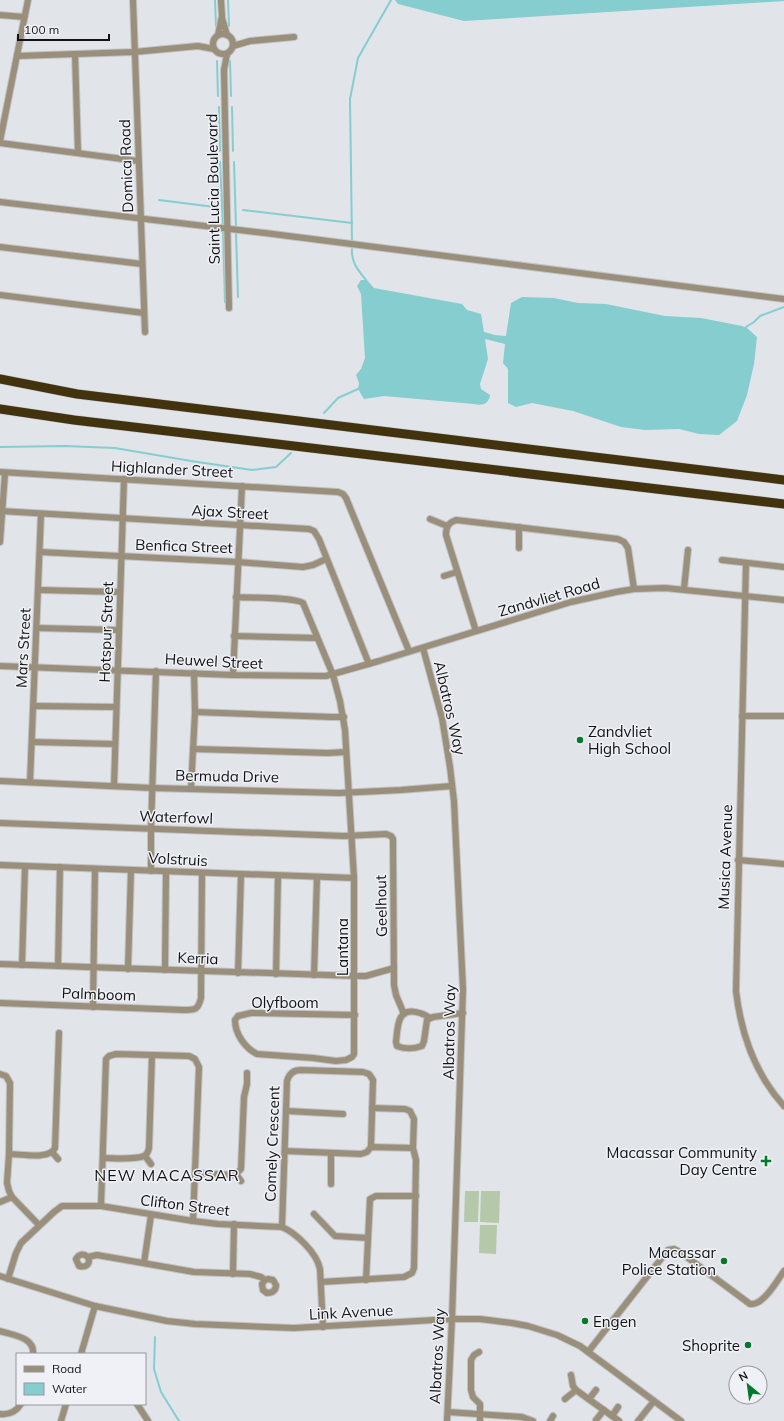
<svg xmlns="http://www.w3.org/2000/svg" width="784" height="1421" font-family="Mulish,sans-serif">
  <rect width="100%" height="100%" fill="#e1e4e9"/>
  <g fill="#b6c8aa">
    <polygon points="465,1191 479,1191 478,1222 464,1222"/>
    <polygon points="481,1191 500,1191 499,1223 480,1222"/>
    <polygon points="480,1225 497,1225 496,1254 479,1253"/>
  </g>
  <g fill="#86cdd0">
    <polygon points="395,0 784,0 784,1 464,21 398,4"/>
    <path d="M361,280H367L374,288L462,304L467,310L481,314L484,332L495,335L506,336L511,303L522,297L554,298L578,303L606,304L665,316L701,318L742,326L747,328L757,337L754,364L747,395L737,421L719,435L699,434L679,429L645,430L621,427L573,411L532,403L516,407L508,403V369L503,363L505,344L485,339L488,359L480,384L481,389L490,395C489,404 482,406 474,404L384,396L364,399L358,389L359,383L356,375L361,369L365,358L361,294L357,286Z"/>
  </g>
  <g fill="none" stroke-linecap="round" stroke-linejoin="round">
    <g stroke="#86cdd0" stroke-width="2">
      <polyline points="215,0 216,26"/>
      <polyline points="228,0 229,26"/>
      <polyline points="217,61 218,96"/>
      <polyline points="230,61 231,96"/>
      <polyline points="219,107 220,151"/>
      <polyline points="232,107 233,151"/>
      <polyline points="220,162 223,226"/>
      <polyline points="234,162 236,227"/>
      <polyline points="159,200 215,207"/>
      <polyline points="243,210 352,223"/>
      <polyline points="223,231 225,302"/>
      <polyline points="236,233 238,297"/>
      <polyline points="352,241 350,99 358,58 391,0"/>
      <path d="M352,249C351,262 358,270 366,280"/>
      <polyline points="746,327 754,322 760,316 784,307"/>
      <polyline points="324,413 338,398 358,389"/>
      <polyline points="0,447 65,446 115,448 191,461 252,470 276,467 291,453"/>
      <polyline points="155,1337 154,1369 161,1392 179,1421"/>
    </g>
    <g stroke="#c0c2c7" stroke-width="8">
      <g id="minor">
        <polyline points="133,0 145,332"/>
        <polyline points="0,15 24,17"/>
        <polyline points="222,18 227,35"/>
        <circle cx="223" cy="44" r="10"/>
        <polyline points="218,35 222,16 221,0"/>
        <polyline points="233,46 250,41 294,37"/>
        <polyline points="75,54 78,153"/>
        <polyline points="227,54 224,70 229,308"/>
        <polyline points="17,56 134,52 198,46 214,49"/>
        <polyline points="0,141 28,0"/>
        <polyline points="0,143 138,161"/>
        <polyline points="0,202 265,233 784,299"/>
        <polyline points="0,247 142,264"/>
        <polyline points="0,295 144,313"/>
        <polyline points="0,472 338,492 343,494 346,498 409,651"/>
        <polyline points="0,511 309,529 314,531 319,539 369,664"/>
        <polyline points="430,519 447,526"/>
        <polyline points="0,542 5,473"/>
        <polyline points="519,548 519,527"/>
        <polyline points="40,552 238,562 303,567 313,565 326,559"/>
        <polyline points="722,560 784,567"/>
        <path d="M746,563L736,991C741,1034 755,1074 784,1106"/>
        <polyline points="444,576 457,572"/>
        <polyline points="684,589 688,550"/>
        <polyline points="39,590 120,592"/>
        <path d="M236,597C249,598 294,597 303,603L333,675L340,701L345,730L354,878V1054L352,1057L346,1060L336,1061L313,1058L257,1054C245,1048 235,1034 235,1020L238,1016L251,1013L355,1015"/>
        <polyline points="37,628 118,630"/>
        <path d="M476,631L446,535C446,527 448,523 456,520L618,539L624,542L628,548L634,589"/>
        <polyline points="234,636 317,638"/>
        <polyline points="423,648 442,718 450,767 454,801 463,989 452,1319 447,1421"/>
        <polyline points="0,666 233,675 326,676 379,661 571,602 616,592 634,589 665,588 784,600"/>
        <polyline points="233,675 242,486"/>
        <polyline points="34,706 116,707"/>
        <polyline points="195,712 332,717 344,717"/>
        <polyline points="742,716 784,716"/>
        <polyline points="32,742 114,744"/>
        <polyline points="193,749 328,753 346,752"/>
        <polyline points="0,781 152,788 339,793 401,790 452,786"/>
        <polyline points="30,782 41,514"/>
        <polyline points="114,786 124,479"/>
        <polyline points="191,789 195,712 194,673"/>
        <polyline points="0,823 344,836 386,834 391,836 393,839 394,985 396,995 404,1014"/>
        <polyline points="738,860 784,864"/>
        <polyline points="0,865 354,878"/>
        <polyline points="151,871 151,829 156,671"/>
        <polyline points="0,964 355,976 366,976 394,968"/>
        <polyline points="22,965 25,866"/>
        <polyline points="58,966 60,867"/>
        <polyline points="128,969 131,870"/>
        <polyline points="165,970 166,872"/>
        <polyline points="238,973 241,875"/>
        <polyline points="276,974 278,876"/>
        <polyline points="314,975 317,877"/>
        <path d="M0,1003L184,1010C195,1010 198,1010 201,998L202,874"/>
        <polyline points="93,1007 95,869"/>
        <path d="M430,1018C423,1013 407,1007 401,1017C397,1023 397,1035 396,1042L397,1046C404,1049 414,1049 422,1046L424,1041L427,1020L433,1017L463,1013"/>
        <polyline points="0,1074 6,1076 10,1083 9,1154 7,1183 9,1191 12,1197 39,1225"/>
        <polyline points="372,1108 405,1109 410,1111 414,1119 413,1148"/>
        <polyline points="287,1111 343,1114"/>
        <polyline points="285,1151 361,1154 367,1152 371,1147 413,1148 416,1160 414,1268 412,1273 404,1277 321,1282"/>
        <polyline points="52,1152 58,1159"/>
        <path d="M9,1154C21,1154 50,1160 55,1148L59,1033"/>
        <polyline points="145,1156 151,1164"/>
        <path d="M103,1158C113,1158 135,1160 144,1156C148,1154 148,1151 149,1148L152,1055"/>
        <polyline points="196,1173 232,1175 236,1174 241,1169 244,1097 247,1084 247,1073"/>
        <polyline points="236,1174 241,1181"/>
        <polyline points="331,1184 331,1153"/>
        <polyline points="0,1202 12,1197"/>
        <polyline points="101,1206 106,1059 109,1056 116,1054 189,1056 195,1059 199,1067 193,1221"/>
        <polyline points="314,1214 335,1236 368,1238"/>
        <path d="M282,1227L287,1081C289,1074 293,1070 301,1070L363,1072L369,1074L373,1080L371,1147"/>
        <path d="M88,1257C91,1264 86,1268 79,1266L76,1259C79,1254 83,1253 88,1257L97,1255L194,1272L250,1274L261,1277L265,1280L268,1279L273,1280L276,1285C276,1290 273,1293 267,1293L263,1290L262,1284L265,1280"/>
        <polyline points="144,1263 151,1215"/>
        <polyline points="233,1274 234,1224"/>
        <polyline points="0,1276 95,1306 167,1321 195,1324 294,1328 452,1319 480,1319 512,1323 528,1326 557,1335 580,1346 681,1421"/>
        <path d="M8,1279L16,1253L21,1243L54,1212L62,1206H101L193,1221L218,1224L282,1227C296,1233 317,1253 320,1269L323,1327"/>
        <polyline points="366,1280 370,1199 376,1196 416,1196"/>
        <path d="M0,1331C12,1335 35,1337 33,1354"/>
        <polyline points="479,1352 474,1355 471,1360 471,1390 473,1397 480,1404 480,1421"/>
        <path d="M588,1352L668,1250L674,1249L680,1252L750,1304C763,1306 777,1281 784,1271"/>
        <polyline points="81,1354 95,1306"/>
        <polyline points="571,1375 573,1386 576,1390 619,1421"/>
        <polyline points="565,1399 576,1390"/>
        <polyline points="589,1399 596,1390"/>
        <polyline points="137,1404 148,1421"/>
        <polyline points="448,1412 522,1417 533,1421"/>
        <path d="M0,1414C9,1415 16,1412 21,1404"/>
        <polyline points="612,1416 618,1407"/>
        <polyline points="596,1420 604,1410"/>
        <polyline points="61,1421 66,1404"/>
        <polyline points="550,1421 553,1416"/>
        <polyline points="638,1421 654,1401"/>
      </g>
    </g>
    <g stroke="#c0c2c7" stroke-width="10">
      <g id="highway">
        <polyline points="0,379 77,394 784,480"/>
        <polyline points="0,409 74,420 784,504"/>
      </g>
    </g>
    <use href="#minor" stroke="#998f7a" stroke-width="6"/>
    <use href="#highway" stroke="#42320e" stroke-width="9"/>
  </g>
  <g fill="#04782d" stroke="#eff1f6" stroke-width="1.5">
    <circle cx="580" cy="740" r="4"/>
    <path d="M764 1155h4v4h4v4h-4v4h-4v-4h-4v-4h4z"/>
    <circle cx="724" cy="1261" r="4"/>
    <circle cx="585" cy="1321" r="4"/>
    <circle cx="748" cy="1345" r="4"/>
  </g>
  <g text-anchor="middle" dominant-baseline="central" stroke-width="3" stroke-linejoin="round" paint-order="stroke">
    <g font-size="15" fill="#121214" stroke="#eff1f6">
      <text transform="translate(126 166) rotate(-92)">Domica Road</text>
      <text transform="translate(213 189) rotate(-91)">Saint Lucia Boulevard</text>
      <text transform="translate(172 469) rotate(3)">Highlander Street</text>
      <text transform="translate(230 512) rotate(3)">Ajax Street</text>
      <text transform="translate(184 546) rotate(2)">Benfica Street</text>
      <text transform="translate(549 597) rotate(-16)">Zandvliet Road</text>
      <text transform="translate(106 632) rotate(-88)">Hotspur Street</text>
      <text transform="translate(23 648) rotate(-87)">Mars Street</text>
      <text transform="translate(214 661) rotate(3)">Heuwel Street</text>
      <text transform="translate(450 708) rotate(77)">Albatros Way</text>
      <text transform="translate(227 776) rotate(1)">Bermuda Drive</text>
      <text transform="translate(176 817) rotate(2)">Waterfowl</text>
      <text transform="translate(725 857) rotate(-88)">Musica Avenue</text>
      <text transform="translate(178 859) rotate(3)">Volstruis</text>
      <text transform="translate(381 906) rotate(-91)">Geelhout</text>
      <text transform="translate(342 947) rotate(-90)">Lantana</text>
      <text transform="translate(198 958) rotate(2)">Kerria</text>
      <text transform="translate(99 994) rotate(2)">Palmboom</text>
      <text x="285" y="1002">Olyfboom</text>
      <text transform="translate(449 1032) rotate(-89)">Albatros Way</text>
      <text transform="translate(272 1144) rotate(-88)">Comely Crescent</text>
      <text transform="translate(185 1205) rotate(7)">Clifton Street</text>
      <text transform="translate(351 1312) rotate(-3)">Link Avenue</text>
      <text transform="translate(437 1356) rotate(-87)">Albatros Way</text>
    </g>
    <g font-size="15" fill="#121214" stroke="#eff1f6" text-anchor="end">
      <text x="588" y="731" text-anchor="start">Zandvliet<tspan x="588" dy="17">High School</tspan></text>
      <text x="757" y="1152">Macassar Community<tspan x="757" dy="17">Day Centre</tspan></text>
      <text x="716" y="1252">Macassar<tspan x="716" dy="17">Police Station</tspan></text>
      <text x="593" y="1321" text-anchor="start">Engen</text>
      <text x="740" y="1345">Shoprite</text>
    </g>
    <g font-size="16" letter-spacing="1" fill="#121214" stroke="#eff1f6">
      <text x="167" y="1175">NEW MACASSAR</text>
    </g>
  </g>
  <rect x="16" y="1353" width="130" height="52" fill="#eff1f6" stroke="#97989c"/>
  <rect x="24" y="1366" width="20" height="6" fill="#998f7a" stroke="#97989c"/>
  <text x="52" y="1373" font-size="12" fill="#121214">Road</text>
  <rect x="24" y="1383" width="20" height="12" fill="#86cdd0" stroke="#97989c"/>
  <text x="52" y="1393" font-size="12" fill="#121214">Water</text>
  <g transform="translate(748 1385) rotate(331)"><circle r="19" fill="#eff1f6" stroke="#97989c"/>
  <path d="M0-3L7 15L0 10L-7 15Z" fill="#04782d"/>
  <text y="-6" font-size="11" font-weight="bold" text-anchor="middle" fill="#121214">N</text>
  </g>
  <path d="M18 34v6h91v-6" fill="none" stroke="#121214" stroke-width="2"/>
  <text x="24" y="34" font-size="12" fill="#121214" stroke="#eff1f6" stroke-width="3" paint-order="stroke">100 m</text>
</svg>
